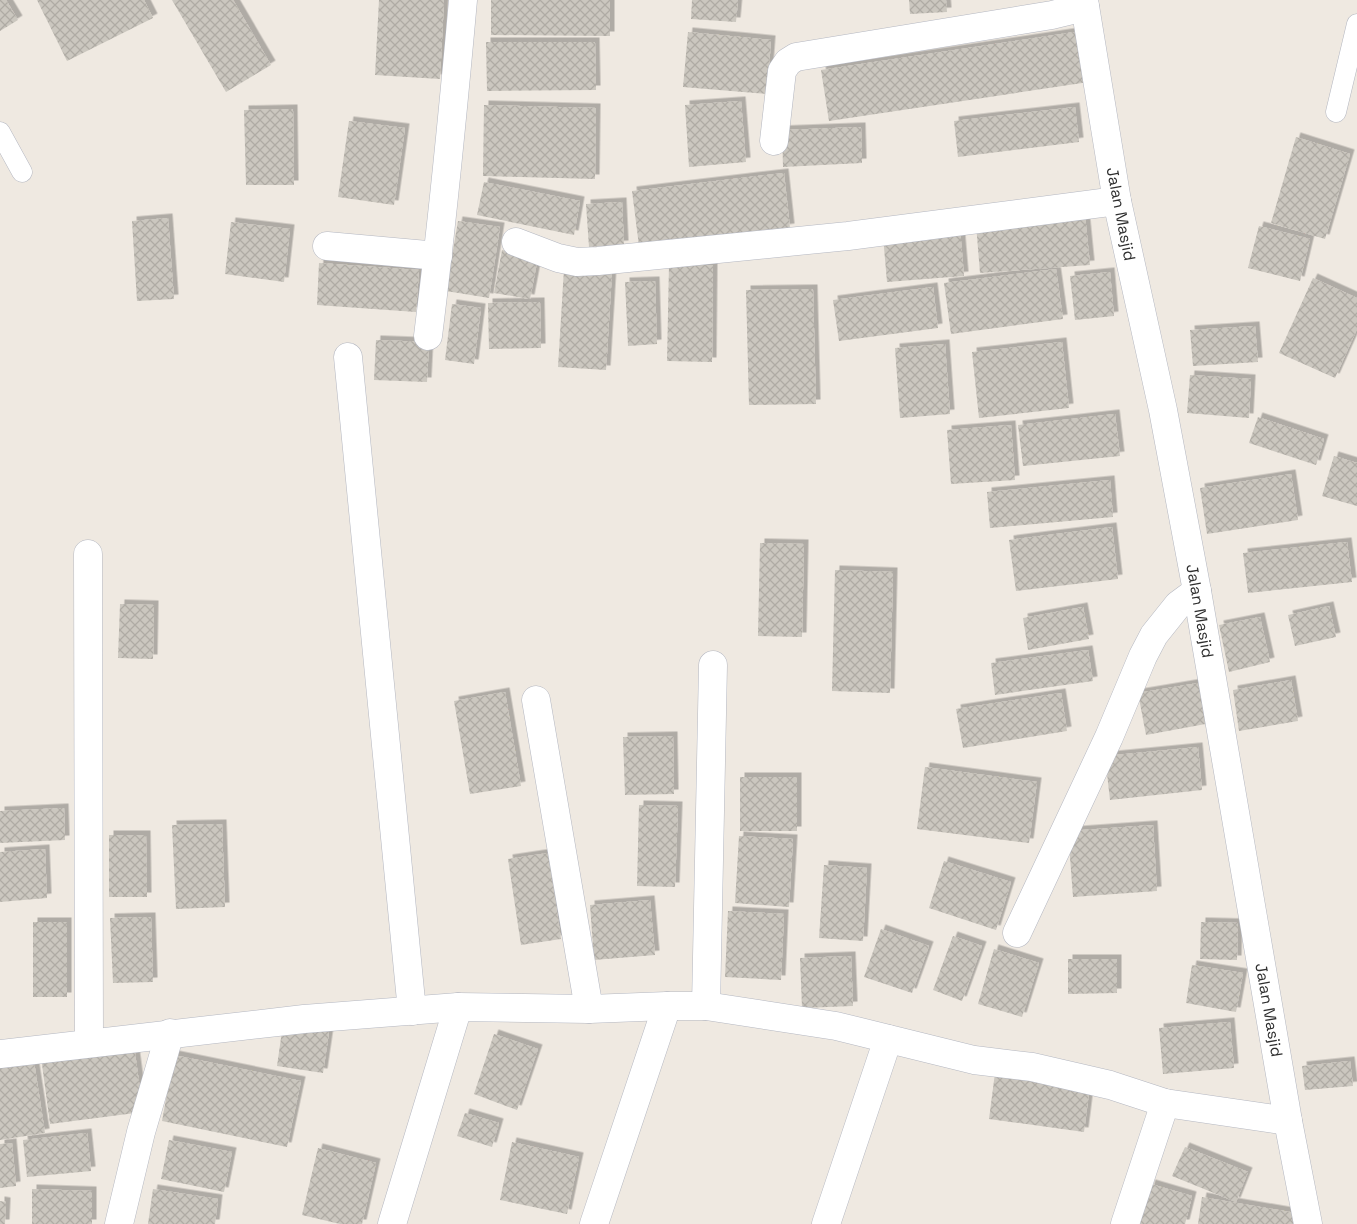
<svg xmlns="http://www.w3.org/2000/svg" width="1357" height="1224" font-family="'Space Grotesk',sans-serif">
  <defs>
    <pattern id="building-cross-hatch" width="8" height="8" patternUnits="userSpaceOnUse" patternTransform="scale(1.25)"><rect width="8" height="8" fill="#cbc7bf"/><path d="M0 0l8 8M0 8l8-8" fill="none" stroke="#afaba4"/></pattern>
    <filter id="shadow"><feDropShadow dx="4.5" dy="-4.5" stdDeviation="0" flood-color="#0004"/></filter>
  </defs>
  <rect width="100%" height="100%" fill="#efe9e1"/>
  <g fill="url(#building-cross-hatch)" filter="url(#shadow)">
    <polygon points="0,0 6,0 18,20 0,31"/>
    <polygon points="37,0 144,0 153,18 67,61"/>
    <polygon points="172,0 233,0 271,65 226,92"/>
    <polygon points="379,0 444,0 440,79 375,75"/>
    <polygon points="491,0 610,0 610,36 491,35"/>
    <polygon points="692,0 738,0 736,22 691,19"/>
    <polygon points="909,0 946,0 947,12 910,14"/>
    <polygon points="1081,31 1089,82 829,121 821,70"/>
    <polygon points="688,32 771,40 767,94 683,87"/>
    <polygon points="486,42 595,42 596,90 487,91"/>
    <polygon points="741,101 746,162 689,167 685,105"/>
    <polygon points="484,105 596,108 595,179 483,176"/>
    <polygon points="1075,107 1079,142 958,157 954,121"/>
    <polygon points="293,109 294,185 246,185 244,110"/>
    <polygon points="349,121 405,128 394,205 338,197"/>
    <polygon points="861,127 862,163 783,167 782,130"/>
    <polygon points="1296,137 1350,154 1325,239 1271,223"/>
    <polygon points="784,173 790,228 639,246 632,191"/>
    <polygon points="484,182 580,201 574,235 477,215"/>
    <polygon points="622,202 624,245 589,247 586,204"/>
    <polygon points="1085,215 1090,265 980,273 976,224"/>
    <polygon points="168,218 174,299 137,301 132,221"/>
    <polygon points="458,221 500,227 489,298 446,291"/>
    <polygon points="231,222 290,229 284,282 225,274"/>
    <polygon points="1259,226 1310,239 1300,281 1248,268"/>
    <polygon points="960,229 964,276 887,282 883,236"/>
    <polygon points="502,250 538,257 530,299 494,293"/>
    <polygon points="319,263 419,270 416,312 317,305"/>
    <polygon points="669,265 713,265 712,362 667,361"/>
    <polygon points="564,269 612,272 606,370 558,367"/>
    <polygon points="1056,269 1063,319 951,334 944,283"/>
    <polygon points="1110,272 1114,316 1075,320 1070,276"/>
    <polygon points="1313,278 1357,298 1357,329 1335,378 1279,353"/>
    <polygon points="655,281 657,344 628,346 625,282"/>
    <polygon points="933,287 938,328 839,341 833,300"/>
    <polygon points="813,289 816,404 749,405 746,290"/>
    <polygon points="540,302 541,348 489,349 488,303"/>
    <polygon points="452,304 481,308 474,364 445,360"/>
    <polygon points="1255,326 1258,362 1193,366 1190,330"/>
    <polygon points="376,340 429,342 427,382 374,380"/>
    <polygon points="1062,342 1069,408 979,418 972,352"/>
    <polygon points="945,344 950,414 900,418 895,348"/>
    <polygon points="1190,375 1251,379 1249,418 1187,413"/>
    <polygon points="1115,414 1120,456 1023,466 1018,425"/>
    <polygon points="1258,417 1324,439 1316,465 1249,443"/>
    <polygon points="1011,425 1015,480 951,484 947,430"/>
    <polygon points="1334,456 1357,463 1357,506 1322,496"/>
    <polygon points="1291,474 1298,520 1207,534 1200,488"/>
    <polygon points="1110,480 1113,517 990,528 987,492"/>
    <polygon points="1112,527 1118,579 1016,591 1009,540"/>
    <polygon points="1347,542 1352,582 1248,593 1243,553"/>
    <polygon points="760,543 804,544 802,637 758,636"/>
    <polygon points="835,570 893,572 890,693 832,691"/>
    <polygon points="120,604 154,605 153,659 118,658"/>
    <polygon points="1329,606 1336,637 1295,646 1288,615"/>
    <polygon points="1083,607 1089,639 1028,650 1023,618"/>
    <polygon points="1260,617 1270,662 1229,672 1219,625"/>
    <polygon points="1088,650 1093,681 995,695 991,663"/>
    <polygon points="1291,680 1298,721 1239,731 1233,690"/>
    <polygon points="1204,682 1211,723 1146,735 1138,693"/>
    <polygon points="505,692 521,786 470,794 454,701"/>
    <polygon points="1061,693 1067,731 963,748 956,709"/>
    <polygon points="673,736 674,794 625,795 623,737"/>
    <polygon points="1198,747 1202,790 1110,800 1105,756"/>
    <polygon points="925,767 1037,782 1029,843 917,829"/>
    <rect x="740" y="777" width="57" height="54"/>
    <polygon points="639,805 678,806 675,887 637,886"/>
    <polygon points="64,808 65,840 0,843 0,811"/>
    <polygon points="222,824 225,907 176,909 172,825"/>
    <polygon points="1153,825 1157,891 1073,897 1068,831"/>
    <polygon points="109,835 146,835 147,897 109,897"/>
    <polygon points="739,836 793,839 789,907 735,903"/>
    <polygon points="45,849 47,898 0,902 0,852"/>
    <polygon points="548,853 561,939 521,945 508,859"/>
    <polygon points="944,861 1011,882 996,930 929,908"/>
    <polygon points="824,865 867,868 863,941 819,938"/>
    <polygon points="650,900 655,955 594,960 590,905"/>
    <polygon points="728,911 784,914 781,980 725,977"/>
    <polygon points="151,917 153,982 113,983 110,918"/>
    <rect x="33" y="922" width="34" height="75"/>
    <polygon points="1201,922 1238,923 1237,960 1200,959"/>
    <polygon points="881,929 929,946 912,993 864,977"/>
    <polygon points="953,936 982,946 962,1001 933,990"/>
    <polygon points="994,949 1039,963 1022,1017 978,1004"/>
    <polygon points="851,956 853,1006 802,1008 800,958"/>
    <polygon points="1068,959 1117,959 1117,993 1068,994"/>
    <polygon points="1192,965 1243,973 1236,1012 1186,1003"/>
    <polygon points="1230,1022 1234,1068 1163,1074 1159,1028"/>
    <polygon points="283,1024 329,1032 323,1073 277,1066"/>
    <polygon points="494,1034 538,1049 517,1110 474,1094"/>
    <polygon points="134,1045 143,1112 50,1124 41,1057"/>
    <polygon points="33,1055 45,1133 0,1140 0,1061"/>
    <polygon points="174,1055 301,1081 287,1147 162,1121"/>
    <polygon points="1350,1061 1353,1086 1305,1090 1302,1066"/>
    <polygon points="995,1073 1090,1085 1084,1132 989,1119"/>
    <polygon points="465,1113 499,1123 492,1147 457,1136"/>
    <polygon points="87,1133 91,1171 27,1177 23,1140"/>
    <polygon points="169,1140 232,1152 224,1192 161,1179"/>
    <polygon points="512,1142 579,1157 567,1214 500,1200"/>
    <polygon points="12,1143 16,1186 0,1188 0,1144"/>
    <polygon points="1185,1147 1248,1172 1236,1202 1172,1176"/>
    <polygon points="318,1148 376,1163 362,1224 340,1224 302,1215"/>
    <polygon points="1151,1184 1192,1196 1185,1224 1140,1224"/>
    <polygon points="32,1189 92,1191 92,1224 32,1224"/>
    <polygon points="153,1189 218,1199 215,1224 148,1224"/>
    <polygon points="1202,1197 1296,1213 1294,1224 1198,1224"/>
    <polygon points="0,1201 6,1202 5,1224 0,1224"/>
  </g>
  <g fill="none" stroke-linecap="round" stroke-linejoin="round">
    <g stroke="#b4b7c1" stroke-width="21">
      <g id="service">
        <polyline points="1336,112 1357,24"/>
        <polyline points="0,132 22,172"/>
      </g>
    </g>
    <g stroke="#b4b7c1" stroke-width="29">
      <g id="minor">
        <polyline points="1084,0 1117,201 1163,410 1197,591 1288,1121 1308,1224"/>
        <polyline points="774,141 782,71 788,62 796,57 1052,15 1085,7"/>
        <polyline points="516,242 558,258 577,262 598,261 848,236 1117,201"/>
        <polyline points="327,246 438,256"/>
        <path d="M428,336C442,224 453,112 463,0"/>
        <polyline points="348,357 412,1011"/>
        <polyline points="88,554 89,1043"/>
        <polyline points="536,700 589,1009"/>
        <polyline points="1017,933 1109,737 1143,656 1154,635 1178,605 1197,591"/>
        <polyline points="706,1006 713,665"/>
        <polyline points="0,1054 304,1019 458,1007 589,1009 667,1006 706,1006 836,1026 974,1060 1032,1067 1110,1085 1165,1103 1288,1121"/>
        <polyline points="119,1224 141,1132 170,1033"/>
        <polyline points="392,1224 458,1007"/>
        <polyline points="594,1224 667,1006"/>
        <polyline points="826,1224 888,1039"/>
        <polyline points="1125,1224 1165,1103"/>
      </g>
    </g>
    <use href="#service" stroke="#fff" stroke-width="20"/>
    <use href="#minor" stroke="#fff" stroke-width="28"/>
  </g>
  <g text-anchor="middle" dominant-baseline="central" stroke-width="4" stroke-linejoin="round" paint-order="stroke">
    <g font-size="16" fill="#2e2e2e" stroke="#fff">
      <text transform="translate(1121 214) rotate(79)">Jalan Masjid</text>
      <text transform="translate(1200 611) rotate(80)">Jalan Masjid</text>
      <text transform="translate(1269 1010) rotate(80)">Jalan Masjid</text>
    </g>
  </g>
</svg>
